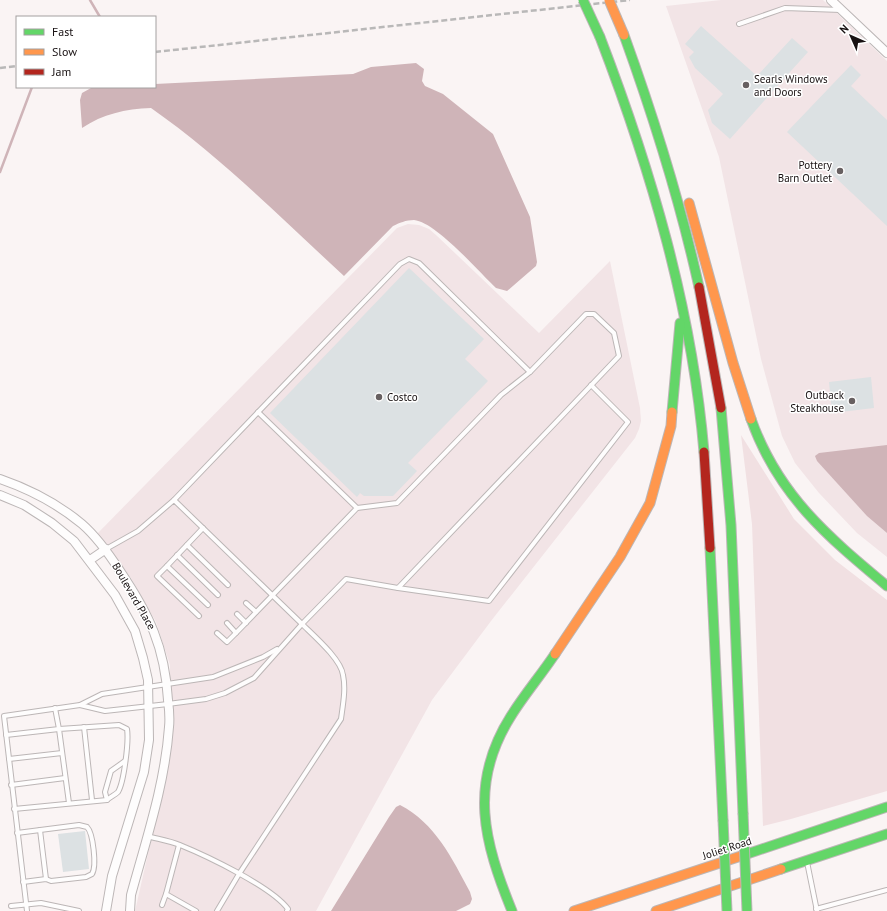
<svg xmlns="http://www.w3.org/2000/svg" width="887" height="911" font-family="'PT Sans',sans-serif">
  <rect width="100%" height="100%" fill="#faf4f4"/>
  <g fill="#f2e4e6">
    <polygon points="721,0 823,0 887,61 887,557 857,533 819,493 795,463 782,436 761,359 719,157 666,6"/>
    <polygon points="408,224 419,225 429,229 436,235 539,333 610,261 640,408 641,421 639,429 635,438 491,621 432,700 316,911 135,911 168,766 170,665 156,622 131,578 97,534 397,228"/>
  </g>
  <polygon fill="#f1e0e2" points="741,435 794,519 835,560 887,600 887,791 791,819 763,826 752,524"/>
  <g fill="#cfb4b8">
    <path d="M416,63L424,69L422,81L425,86L443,94L493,134L530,217L537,262L536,266L507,291L496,288C479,272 436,222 414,220C406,220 399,223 393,226L344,276C281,218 221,157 151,108C125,109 103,114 82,128L80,100L82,93L91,88L155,87V84L353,74L371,67Z"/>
    <polygon points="887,445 887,533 867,516 817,461 815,456 819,453"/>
    <path d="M400,805C435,823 452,858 470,892L472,899L470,904L456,911H331L389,817L396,807Z"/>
  </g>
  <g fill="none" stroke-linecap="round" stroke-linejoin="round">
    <g stroke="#cfb4b8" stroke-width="2.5">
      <polyline points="90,0 100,17"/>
      <polyline points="0,172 32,87"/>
    </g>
  </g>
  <g fill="#dce1e3">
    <polygon points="701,26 757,76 792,38 808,52 730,139 712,123 708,110 723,94 695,68 689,57 694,52 685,44"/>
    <polygon points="851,65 861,75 851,86 887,120 887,226 787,132"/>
    <polygon points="409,268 484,339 465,359 488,381 408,463 417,471 393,496 364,496 360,493 357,497 270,413"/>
    <polygon points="871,377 874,408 832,413 829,382"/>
    <polygon points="85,831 89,869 63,872 58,834"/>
  </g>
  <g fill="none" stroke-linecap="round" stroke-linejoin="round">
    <g stroke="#bcb6b6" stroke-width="6">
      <g id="lane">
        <polyline points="739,24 785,8 841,10"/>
        <path d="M174,500L400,264L409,259L419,263L530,372L586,314H594L614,333L619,356L398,588L346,579L302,624C313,635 341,659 343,675C346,689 343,704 341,719L239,874L217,911"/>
        <polyline points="357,508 397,503 501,395 530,372"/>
        <polyline points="203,528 167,566 208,605"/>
        <polyline points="187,545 228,585"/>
        <polyline points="177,555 218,595"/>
        <polyline points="167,566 157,576 199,616"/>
        <polyline points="398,588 489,601 628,422 591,385"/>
        <polyline points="246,603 256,612"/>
        <polyline points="237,614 246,623"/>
        <polyline points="227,623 236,633 357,508 258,412"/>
        <polyline points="217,633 227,642 236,633"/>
        <polyline points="80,705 105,711 168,704 206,699 225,693 254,678 302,624 174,500 138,531 106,549"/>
        <polyline points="84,727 92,800"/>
        <polyline points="6,735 59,729 55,708"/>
        <polyline points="9,759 62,753"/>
        <polyline points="11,785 65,778"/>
        <polyline points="107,800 105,792 111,771 125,761"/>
        <path d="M14,809L107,800C110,797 115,795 118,792C124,782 129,741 127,729L119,725L59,729L69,803"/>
        <polyline points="40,830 46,879"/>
        <path d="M17,833L79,825L87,827C93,833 97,866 92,874L86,877L51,881L46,879L23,882"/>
        <path d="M147,836C158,839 170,841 180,845C207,856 272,887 288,909L287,911"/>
        <polyline points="179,845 166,894 196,911"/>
        <polyline points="807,862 817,911"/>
        <polyline points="162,905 166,894"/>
        <polyline points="11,906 41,903 79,911"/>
        <polyline points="816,909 887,890"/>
        <polyline points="27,911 4,716 80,705 102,694 213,677 263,657 277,649"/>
      </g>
    </g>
    <g stroke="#bcb6b6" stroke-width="10">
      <g id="street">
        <polyline points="831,0 887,53"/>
        <path d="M0,479C29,489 58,504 82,524C97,537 109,554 120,571C149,614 165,647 168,700C169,708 170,718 169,727C165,784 146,840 131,895L130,911"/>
        <polyline points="0,495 24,505 52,523 74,541 115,595 135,631 143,658 148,680 149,740 144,772 112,876 106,911"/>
        <polyline points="90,560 106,549"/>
      </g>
    </g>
    <g stroke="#bcb6b6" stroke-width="11">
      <g id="fast">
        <path d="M624,35C654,118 680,201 699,287"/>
        <path d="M600,37C651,170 692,309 704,452"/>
        <polyline points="721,408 731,525 743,813"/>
        <polyline points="672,412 680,323"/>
        <path d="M751,419C778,495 827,536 887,586"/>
        <polyline points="710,548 723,820"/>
        <polyline points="744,855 887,807"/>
        <polyline points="781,869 887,834"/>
        <path d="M512,911C484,842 468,784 511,716C524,695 541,675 555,654"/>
      </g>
    </g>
    <g stroke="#bcb6b6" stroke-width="11">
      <g id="slow">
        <polyline points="689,203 733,363 751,419"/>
        <polyline points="555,654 620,557 650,503 671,426 672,412"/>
        <polyline points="574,911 744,855"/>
        <polyline points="656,911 781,869"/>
      </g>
    </g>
    <g stroke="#bcb6b6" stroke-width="11">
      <g id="jam">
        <polyline points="699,287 721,408"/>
        <polyline points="704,452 710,548"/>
      </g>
    </g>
    <use href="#lane" stroke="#fefdfd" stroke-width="4"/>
    <use href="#street" stroke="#fefdfd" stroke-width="8"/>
    <use href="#fast" stroke="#63d668" stroke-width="9"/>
    <use href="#slow" stroke="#ff974d" stroke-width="9"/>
    <use href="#jam" stroke="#b3261e" stroke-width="9"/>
    <g stroke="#b9b8b8" stroke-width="2.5" stroke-dasharray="6 3" stroke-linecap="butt">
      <polyline points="155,52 630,0"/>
      <polyline points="0,68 17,66"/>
    </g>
    <g stroke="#bcb6b6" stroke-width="11" stroke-linecap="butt">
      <g id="fast-bridge">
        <polyline points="583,0 600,37"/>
        <polyline points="743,813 747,911"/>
        <polyline points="723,820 727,911"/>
      </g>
    </g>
    <g stroke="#bcb6b6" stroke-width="11" stroke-linecap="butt">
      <polyline id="slow-bridge" points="609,0 624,35"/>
    </g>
    <use href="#fast-bridge" stroke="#63d668" stroke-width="9"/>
    <use href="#slow-bridge" stroke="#ff974d" stroke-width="9"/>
  </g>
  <g fill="#676061" stroke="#fff" stroke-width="1.5">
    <circle cx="746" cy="85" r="4"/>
    <circle cx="840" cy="171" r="4"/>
    <circle cx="379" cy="397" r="4"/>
    <circle cx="852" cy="401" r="4"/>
  </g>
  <g text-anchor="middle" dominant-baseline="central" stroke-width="3" stroke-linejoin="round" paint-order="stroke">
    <g font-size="11" fill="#181112" stroke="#fff" text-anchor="start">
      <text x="754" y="79">Searls Windows<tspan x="754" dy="13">and Doors</tspan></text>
      <text x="832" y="165" text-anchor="end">Pottery<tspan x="832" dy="13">Barn Outlet</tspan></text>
      <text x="844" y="395" text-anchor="end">Outback<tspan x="844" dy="13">Steakhouse</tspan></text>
      <text x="387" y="397">Costco</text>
    </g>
    <g font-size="11" fill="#181112" stroke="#fff">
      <text transform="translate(134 596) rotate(60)">Boulevard Place</text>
      <text transform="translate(727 848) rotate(-18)">Joliet Road</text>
    </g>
  </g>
  <rect x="16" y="16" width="140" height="72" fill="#ffffff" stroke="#a3a0a0"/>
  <rect x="24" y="29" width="20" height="6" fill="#63d668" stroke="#a3a0a0"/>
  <text x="52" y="36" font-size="12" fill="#181112">Fast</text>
  <rect x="24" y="49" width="20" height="6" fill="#ff974d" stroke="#a3a0a0"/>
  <text x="52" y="56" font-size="12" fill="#181112">Slow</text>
  <rect x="24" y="69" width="20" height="6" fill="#b3261e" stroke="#a3a0a0"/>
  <text x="52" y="76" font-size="12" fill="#181112">Jam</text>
  <g transform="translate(851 36) rotate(315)" stroke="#ffffff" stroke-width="3" paint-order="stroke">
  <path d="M0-3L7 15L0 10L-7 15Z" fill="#181112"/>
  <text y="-6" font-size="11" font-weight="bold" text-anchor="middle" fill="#181112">N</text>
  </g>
</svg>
